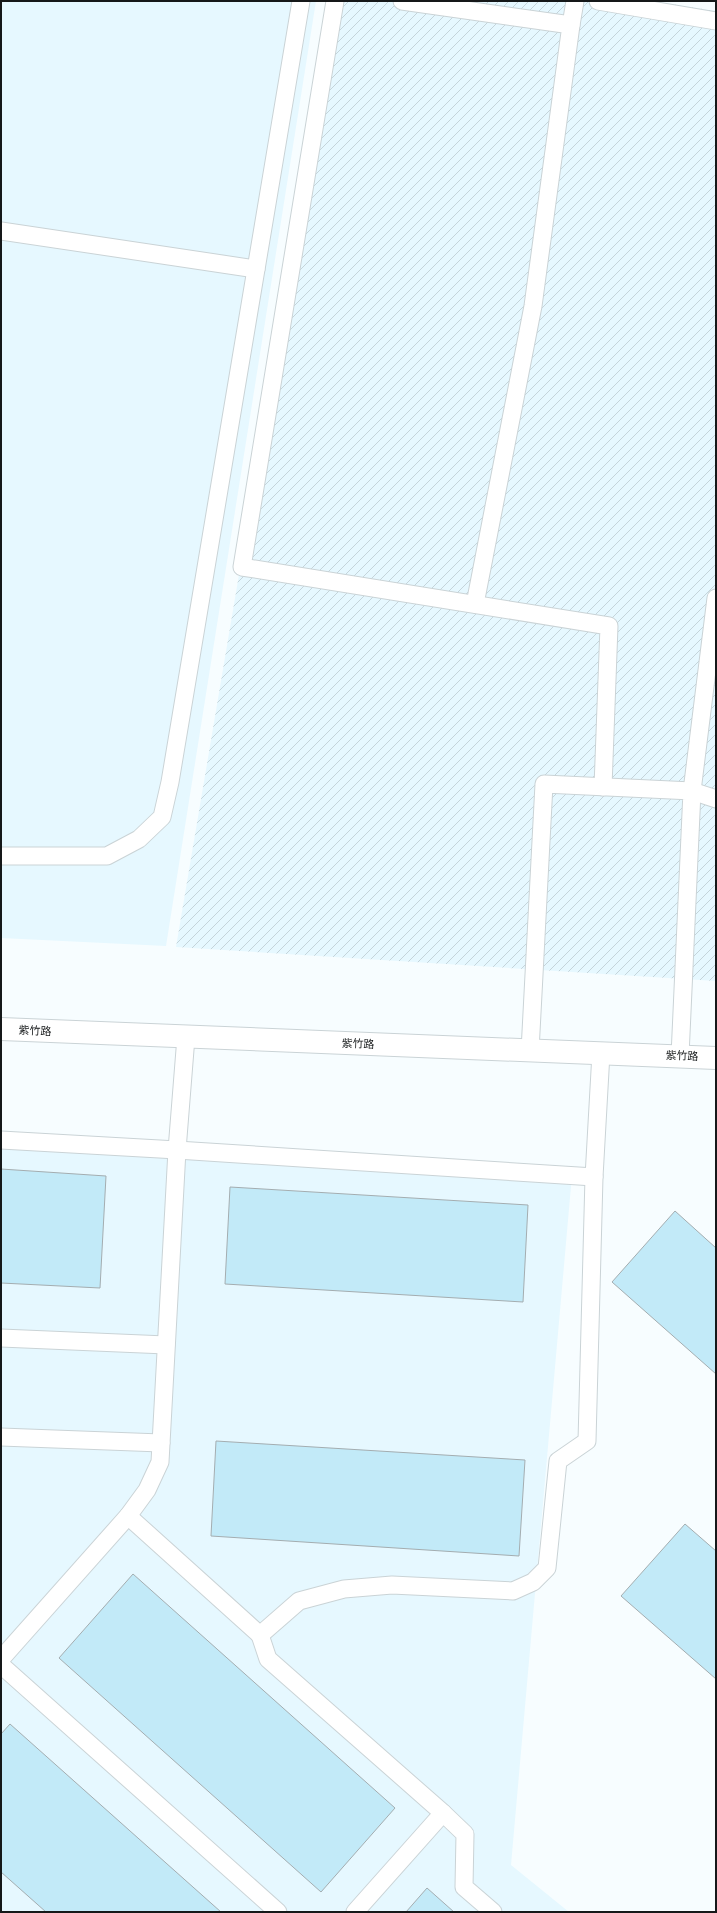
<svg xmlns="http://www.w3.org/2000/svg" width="717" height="1913" font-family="Signika,'Noto Sans SC',sans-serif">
  <defs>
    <pattern id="industrial-furrows" width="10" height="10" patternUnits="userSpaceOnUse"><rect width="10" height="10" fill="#e6f8ff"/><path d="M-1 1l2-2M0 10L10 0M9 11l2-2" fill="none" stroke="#c4d4da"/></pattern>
  </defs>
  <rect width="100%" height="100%" fill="#f7fdff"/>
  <g fill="#e6f8ff">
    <polygon points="1,1 316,1 166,946 1,938"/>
    <polygon points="1,1141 572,1175 511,1865 569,1912 1,1912"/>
  </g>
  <polygon fill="url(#industrial-furrows)" points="336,1 652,1 716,11 716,981 176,947"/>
  <g fill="#c2eaf8" stroke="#a4adb0">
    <polygon points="1,1169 106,1176 100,1288 1,1283"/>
    <polygon points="230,1187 528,1205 523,1302 225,1284"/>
    <polygon points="675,1211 716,1248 716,1374 612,1282"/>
    <polygon points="216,1441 525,1460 519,1556 211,1536"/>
    <polygon points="685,1524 716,1551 716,1679 621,1596"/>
    <polygon points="133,1574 395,1808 321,1892 59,1658"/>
    <polygon points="10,1724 221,1912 46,1912 1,1872 1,1734"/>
    <polygon points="427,1888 454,1912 406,1912"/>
  </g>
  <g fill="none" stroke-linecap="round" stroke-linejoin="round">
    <g stroke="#cad3d6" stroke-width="19">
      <g id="lane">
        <polyline points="335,1 242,567 609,626 603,787"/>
        <polyline points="402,1 571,25 533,306 475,604"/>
        <polyline points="598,1 716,21"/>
        <polyline points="571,25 575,1"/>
        <polyline points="1,231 256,269"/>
        <polyline points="692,791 716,598"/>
        <polyline points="692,791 716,799"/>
        <polyline points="1,856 107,856 139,839 162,817 170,782 301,1"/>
        <polyline points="530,1051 544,784 692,791 680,1056"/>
        <polyline points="1,1140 177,1150 594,1177 601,1053"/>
        <polyline points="1,1338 166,1345"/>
        <polyline points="1,1437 161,1443"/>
        <polyline points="128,1516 260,1635 299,1601 344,1589 392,1585 513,1591 533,1582 547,1568 558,1461 587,1441 594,1177"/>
        <polyline points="260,1635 268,1659 443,1813 355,1912"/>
        <polyline points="1,1659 128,1516 147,1490 160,1462 177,1150 186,1037"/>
        <polyline points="1,1665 278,1912"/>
        <polyline points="443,1813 465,1834 464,1887 493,1912"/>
      </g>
    </g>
    <g stroke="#cad3d6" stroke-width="24">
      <polyline id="secondary" points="1,1029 716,1058"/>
    </g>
    <use href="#lane" stroke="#fff" stroke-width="17"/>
    <use href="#secondary" stroke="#fff" stroke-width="22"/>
  </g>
  <g text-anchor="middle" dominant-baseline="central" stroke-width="4" stroke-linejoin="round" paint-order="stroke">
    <g font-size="11" fill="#151819" stroke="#fff">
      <text transform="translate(35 1031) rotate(3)">紫竹路</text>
      <text transform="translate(358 1044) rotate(2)">紫竹路</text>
      <text transform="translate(682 1056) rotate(2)">紫竹路</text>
    </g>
  </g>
  <rect width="717" height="1913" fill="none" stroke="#151819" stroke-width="4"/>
</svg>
